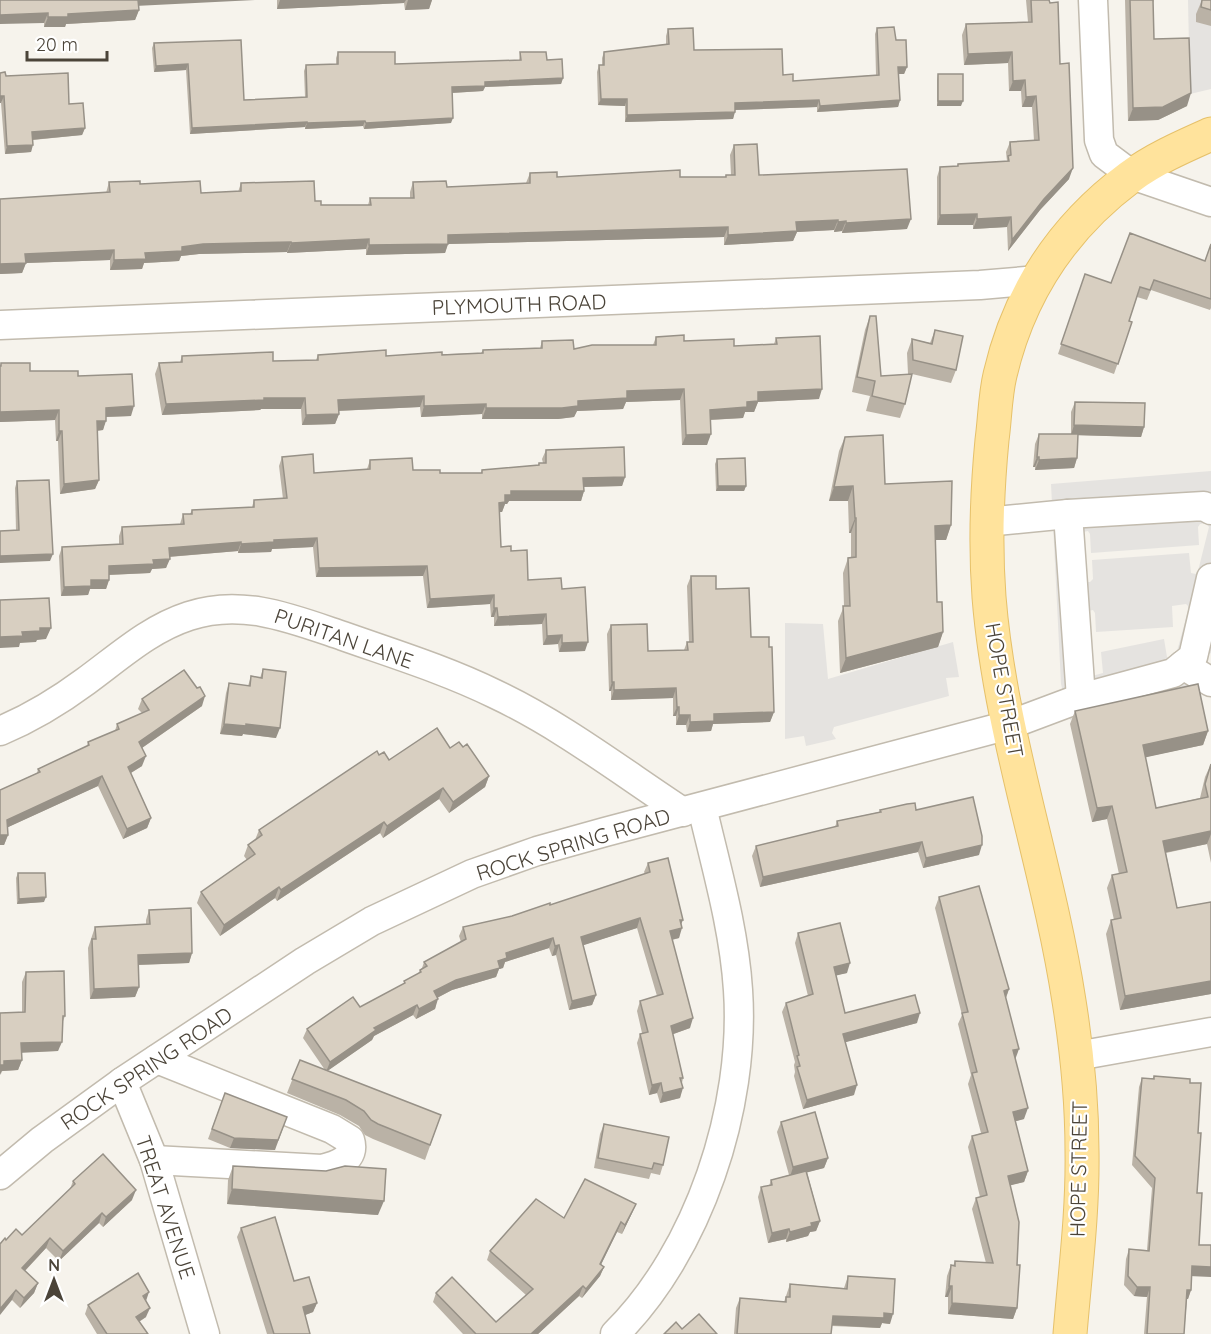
<svg xmlns="http://www.w3.org/2000/svg" width="1211" height="1334" font-family="Quicksand,sans-serif">
  <rect width="100%" height="100%" fill="#f6f3ec"/>
  <g fill="#e5e3e0" fill-rule="evenodd">
    <polygon points="1188,0 1211,0 1211,89 1190,94"/>
    <path d="M1211,471V653L1206,655L1198,691L1070,720L1061,684L1051,484ZM1205,523L1209,527L1198,571L1196,574L1191,573L1189,553L1092,560L1093,579L1090,582H1085L1083,532L1088,531L1090,534L1091,553L1199,545L1198,527L1200,524ZM1186,604L1188,606V611L1176,655L1170,659L1167,657L1164,639L1101,652L1103,673L1092,676L1088,611L1093,610L1095,613L1096,632L1173,627L1172,606Z"/>
    <polygon points="785,623 823,624 828,679 953,642 959,677 946,678 949,696 834,727 832,733 836,739 806,746 804,736 785,739"/>
  </g>
  <g fill="none" stroke-linecap="round" stroke-linejoin="round">
    <g stroke="#c2bbae" stroke-width="31">
      <g id="minor">
        <polyline points="1093,0 1099,140 1104,154 1132,175 1211,202"/>
        <polyline points="0,325 980,285 1038,280"/>
        <polyline points="1068,514 1081,698"/>
        <polyline points="986,522 1068,514 1204,506 1211,510"/>
        <polyline points="1183,665 1211,682"/>
        <path d="M0,731C31,718 59,701 86,681C119,657 149,629 189,616C242,598 293,619 343,636C394,654 446,670 495,694C561,725 622,772 683,812"/>
        <polyline points="1077,1056 1211,1032"/>
        <polyline points="122,1082 154,1160 205,1334"/>
        <path d="M154,1160L322,1169C338,1165 356,1159 350,1140L332,1129L157,1059"/>
        <polyline points="0,1175 42,1140 122,1082 305,961 372,921 472,874 537,851 605,832 1009,725 1081,698 1173,673 1193,657 1211,578"/>
        <path d="M615,1334C699,1251 746,1107 738,990C734,928 716,867 702,807"/>
      </g>
    </g>
    <g stroke="#e6c16a" stroke-width="35">
      <path id="major" d="M1070,1334C1075,1273 1083,1212 1082,1151C1082,1101 1077,1051 1069,1001C1048,865 1000,734 989,597C985,544 987,492 992,440C995,418 995,396 1000,375C1019,293 1063,227 1130,177C1154,159 1184,146 1211,134"/>
    </g>
    <use href="#minor" stroke="#fff" stroke-width="28"/>
    <use href="#major" stroke="#ffe39c" stroke-width="33"/>
  </g>
  <g fill="#bab2a6">
    <polygon points="0,0 139,5 139,10 135,20 66,24 65,27 44,27 44,23"/>
    <polygon points="277,0 432,0 429,9 405,10 404,3 277,9"/>
    <polygon points="1026,0 1049,0 1060,64 1069,179 1040,210 1008,251 1007,227 973,229 973,225 937,225 937,177 940,167 957,166 958,164 1007,161 1006,152 1010,142 1034,141 1032,107 1022,107 1021,91 1009,91 1008,63 964,65 962,35 966,24 1028,22"/>
    <polygon points="1125,0 1154,0 1153,3 1154,39 1187,106 1158,120 1128,121"/>
    <polygon points="1202,0 1211,0 1211,26 1196,22 1196,14"/>
    <polygon points="877,28 896,40 907,67 904,74 898,74 900,100 898,107 817,112 817,107 735,110 733,119 625,122 625,106 598,105 597,72 599,65 602,65 602,58 604,52 666,44 666,36 668,29 694,50 783,75 793,81 876,75 875,34"/>
    <polygon points="154,43 244,100 305,97 304,71 306,65 336,64 336,58 338,52 395,64 519,61 520,52 547,60 563,78 561,84 485,87 483,91 452,93 451,123 364,129 363,126 305,129 305,127 190,134 186,70 154,72 152,48"/>
    <polygon points="938,74 961,106 937,106 937,80"/>
    <polygon points="6,76 69,104 85,128 82,135 33,140 31,152 5,154 1,103"/>
    <polygon points="734,145 759,175 907,229 842,233 842,231 834,232 834,230 797,232 793,241 724,245 724,237 448,244 445,253 366,255 366,249 287,253 287,252 199,254 181,256 179,261 144,263 142,269 110,270 110,260 26,263 22,273 0,274 106,193 109,182 140,184 201,193 238,192 241,183 315,201 321,205 368,205 370,198 410,198 410,192 413,182 447,187 526,183 530,173 557,177 725,177 726,175 731,175 730,155"/>
    <polygon points="1211,244 1211,308 1210,310 1151,290 1147,300 1137,297 1129,321 1132,322 1114,374 1058,354 1085,274 1111,283 1205,261"/>
    <polygon points="870,316 881,376 908,374 907,353 912,339 930,343 935,330 956,370 951,383 912,374 905,404 900,418 866,411 870,396 852,392 865,330"/>
    <polygon points="656,337 734,346 774,344 776,338 819,399 758,402 754,412 745,412 743,418 710,420 707,445 682,445 680,400 626,402 623,409 577,411 574,417 558,419 482,419 482,414 421,417 420,407 338,411 339,414 335,424 302,425 301,409 261,409 260,410 162,415 155,374 159,363 180,362 182,356 273,361 316,360 318,355 386,356 481,353 483,350 540,348 542,341 574,349 653,345"/>
    <polygon points="1,363 30,371 78,376 131,416 106,417 103,430 97,431 99,480 95,489 60,494 58,441 56,441 55,420 0,422 0,366"/>
    <polygon points="1075,402 1144,427 1141,437 1078,435 1077,458 1074,468 1035,470 1035,467 1033,467 1035,444 1039,434 1071,434 1071,412"/>
    <polygon points="845,437 885,484 951,525 946,540 935,540 937,602 943,632 938,647 840,673 838,621 844,606 843,573 848,558 851,558 851,533 849,533 848,501 829,501 839,451"/>
    <polygon points="546,450 625,477 622,486 584,487 584,491 581,501 509,501 507,504 505,504 502,512 499,512 501,547 511,551 528,580 562,589 585,651 559,652 558,644 543,645 542,624 494,626 494,617 491,617 490,604 427,608 423,576 316,577 313,547 272,549 271,552 238,553 238,551 169,557 166,568 152,569 150,573 109,575 109,580 106,589 90,589 88,595 61,596 59,556 62,547 119,544 119,536 122,527 180,524 183,514 190,514 192,510 252,507 254,500 283,499 279,466 282,457 314,473 367,469 370,460 413,470 440,473 481,473 482,470 538,465 539,463 543,463 542,459"/>
    <polygon points="717,459 746,486 744,491 716,491 715,464"/>
    <polygon points="17,481 50,561 16,531 15,488"/>
    <polygon points="691,576 716,589 751,637 774,712 770,722 713,724 711,731 687,732 686,725 676,725 676,716 673,716 673,698 611,700 611,691 609,691 607,634 611,625 648,651 684,650 687,642 689,642 687,586"/>
    <polygon points="263,669 276,738 243,734 242,736 220,734 226,693 229,683 248,686 251,676 260,678"/>
    <polygon points="142,699 202,706 142,748 142,766 131,773 151,818 147,828 123,839 98,786 8,827 8,835 4,845 0,845 0,790 37,773 38,769 87,746 88,742 115,731 117,724 142,713 138,709"/>
    <polygon points="1075,711 1208,731 1203,745 1145,757 1156,808 1200,798 1205,777 1211,764 1211,863 1207,844 1166,853 1177,908 1211,902 1211,994 1120,1010 1106,934 1111,920 1114,920 1107,888 1112,875 1119,874 1107,819 1092,822 1070,724"/>
    <polygon points="463,747 489,776 485,787 449,813 439,799 383,838 380,833 277,901 275,898 220,936 197,903 201,892 247,860 244,856 248,845 255,840 259,830 379,755 389,760 450,748"/>
    <polygon points="880,810 916,810 979,855 923,868 918,852 760,887 752,856 756,846 835,827 837,821 879,812"/>
    <polygon points="648,863 681,924 679,938 672,940 690,1028 673,1034 683,1078 682,1083 680,1098 660,1103 657,1093 649,1095 637,1043 640,1034 642,1033 637,1011 640,1001 657,996 637,928 583,945 596,995 592,1005 569,1010 556,955 552,956 549,948 505,962 503,968 499,969 496,977 452,990 437,998 435,1009 416,1019 413,1015 374,1036 372,1040 327,1071 441,1115 425,1160 373,1139 365,1135 359,1126 340,1115 287,1093 300,1060 325,1070 303,1038 307,1029 360,1007 404,984 404,981 418,974 420,970 422,968 424,962 461,942 459,936 463,927 512,916 550,905 645,874 644,872"/>
    <polygon points="18,873 44,902 17,904 16,878"/>
    <polygon points="939,897 1009,989 1006,998 1024,1119 1015,1121 1028,1171 1024,1182 1010,1185 1017,1265 1017,1308 1013,1319 948,1314 948,1297 945,1297 947,1276 951,1265 953,1266 955,1261 986,1263 972,1209 976,1198 980,1197 968,1147 972,1136 981,1133 968,1084 971,1075 958,1024 962,1015 935,908"/>
    <polygon points="149,910 192,953 189,963 138,965 139,987 135,997 90,999 88,948 95,927 146,925 146,920"/>
    <polygon points="798,933 847,973 836,975 845,1013 917,1023 845,1042 854,1095 803,1109 794,1076 795,1072 794,1065 795,1062 782,1012 786,1003 808,996 795,943"/>
    <polygon points="26,972 65,1016 63,1021 58,1051 22,1052 22,1060 18,1070 2,1071 1,1075 22,1012 22,982"/>
    <polygon points="1154,1076 1190,1083 1198,1133 1191,1290 1188,1299 1187,1299 1184,1334 1144,1334 1147,1297 1134,1296 1124,1285 1126,1259 1129,1249 1147,1250 1152,1188 1132,1165 1139,1087 1142,1078 1153,1078"/>
    <polygon points="225,1093 275,1150 230,1148 208,1139"/>
    <polygon points="781,1122 828,1158 824,1168 807,1172 820,1221 816,1231 810,1232 808,1236 786,1242 786,1239 768,1243 758,1197 761,1187 769,1186 771,1180 789,1175 777,1132"/>
    <polygon points="604,1124 663,1165 660,1175 651,1173 649,1179 594,1168 600,1134"/>
    <polygon points="233,1166 378,1215 227,1204 228,1180"/>
    <polygon points="73,1181 132,1200 103,1227 99,1223 59,1261 46,1248 25,1271 38,1283 34,1293 20,1308 12,1300 6,1240 22,1235 70,1189"/>
    <polygon points="636,1204 632,1213 622,1234 617,1232 601,1264 604,1267 600,1276 582,1298 579,1296 538,1334 463,1334 433,1302 436,1293 496,1322 526,1295 487,1260 490,1251 564,1218"/>
    <polygon points="241,1228 317,1303 313,1312 305,1315 310,1334 267,1334 237,1237"/>
    <polygon points="848,1276 890,1324 882,1323 880,1328 832,1326 831,1334 734,1334 736,1308 740,1298 784,1302 790,1284 844,1288"/>
    <polygon points="146,1301 146,1317 139,1322 148,1334 97,1334 85,1314 88,1305"/>
  </g>
  <g fill="#979187">
    <polygon points="137,0 255,0 135,6"/>
    <polygon points="280,0 406,0 404,3 277,9"/>
    <polygon points="408,0 432,0 429,9 405,10"/>
    <polygon points="139,10 135,20 66,24 65,27 44,27 48,17 68,14"/>
    <polygon points="48,13 44,23 0,24 0,15"/>
    <polygon points="1012,52 1008,63 964,65 968,54"/>
    <polygon points="188,64 186,70 154,72 156,66"/>
    <polygon points="898,67 907,67 904,74 895,74"/>
    <polygon points="563,78 561,84 485,87 483,91 450,93 452,87 485,82"/>
    <polygon points="1025,80 1021,91 1009,91 1013,81"/>
    <polygon points="1191,93 1187,106 1158,120 1128,121 1133,108"/>
    <polygon points="0,96 4,96 1,103 0,103"/>
    <polygon points="1036,96 1032,107 1022,107 1026,97"/>
    <polygon points="601,99 627,99 625,106 598,105"/>
    <polygon points="819,100 817,107 733,110 735,103"/>
    <polygon points="900,100 898,107 817,112 820,106"/>
    <polygon points="938,101 963,101 961,106 937,106"/>
    <polygon points="735,112 733,119 625,122 627,115"/>
    <polygon points="453,118 451,123 364,129 366,123"/>
    <polygon points="365,121 363,126 305,129 307,123"/>
    <polygon points="307,122 305,127 190,134 192,128"/>
    <polygon points="85,128 82,135 30,140 32,132"/>
    <polygon points="33,145 31,152 5,154 7,146"/>
    <polygon points="1073,168 1069,179 1040,210 1008,251 1012,240 1044,199"/>
    <polygon points="977,214 973,225 937,225 940,215"/>
    <polygon points="1011,217 1007,227 973,229 977,219"/>
    <polygon points="911,219 907,229 842,233 846,223"/>
    <polygon points="838,220 834,230 797,232 793,241 724,245 728,235 796,222"/>
    <polygon points="846,221 842,231 834,232 838,222"/>
    <polygon points="728,227 724,237 448,244 445,253 366,255 369,245 448,235"/>
    <polygon points="369,239 366,249 287,253 291,243"/>
    <polygon points="291,242 287,252 199,254 181,256 179,261 144,263 142,269 110,270 114,260 145,253 182,247 203,244"/>
    <polygon points="114,250 110,260 26,263 22,273 0,274 0,264 25,254"/>
    <polygon points="684,389 680,400 626,402 623,409 577,411 574,417 558,419 482,419 486,408 578,401 627,391"/>
    <polygon points="822,389 819,399 758,402 754,412 745,412 743,418 706,420 710,410 747,402 758,392"/>
    <polygon points="424,396 420,407 334,411 338,400"/>
    <polygon points="264,398 305,398 301,409 261,409 260,410 162,415 166,404"/>
    <polygon points="486,404 482,414 421,417 424,406"/>
    <polygon points="134,406 131,416 103,417 106,408"/>
    <polygon points="59,410 55,420 0,422 0,412"/>
    <polygon points="339,414 335,424 302,425 306,415"/>
    <polygon points="97,421 106,421 103,430 93,431"/>
    <polygon points="1074,425 1144,427 1141,437 1071,435"/>
    <polygon points="59,431 62,431 58,441 56,441"/>
    <polygon points="711,434 707,445 682,445 686,435"/>
    <polygon points="1037,457 1039,457 1035,467 1033,467"/>
    <polygon points="1077,458 1074,468 1035,470 1039,460"/>
    <polygon points="625,477 622,486 580,487 583,478"/>
    <polygon points="99,480 95,489 60,494 64,484"/>
    <polygon points="718,486 746,486 744,491 716,491"/>
    <polygon points="853,486 848,501 829,501 834,487"/>
    <polygon points="511,491 584,491 581,501 509,501 507,504 505,504 502,512 496,512 499,503 505,495"/>
    <polygon points="855,518 856,518 851,533 849,533"/>
    <polygon points="951,525 946,540 929,540 935,526"/>
    <polygon points="317,538 313,547 272,549 271,552 238,553 241,544 274,540"/>
    <polygon points="241,542 238,551 166,557 169,548"/>
    <polygon points="53,554 50,561 0,563 0,556"/>
    <polygon points="170,559 166,568 152,569 150,573 105,575 109,566 153,560"/>
    <polygon points="427,566 423,576 316,577 319,568"/>
    <polygon points="91,580 109,580 106,589 90,589 88,595 61,596 64,587"/>
    <polygon points="494,595 490,604 427,608 430,599"/>
    <polygon points="494,608 497,608 494,617 491,617"/>
    <polygon points="546,614 542,624 494,626 498,617"/>
    <polygon points="40,628 51,628 46,639 37,640 36,642 20,643 19,647 0,648 0,637"/>
    <polygon points="943,632 938,647 840,673 846,658"/>
    <polygon points="562,635 558,644 543,645 547,636"/>
    <polygon points="588,642 585,651 559,652 562,643"/>
    <polygon points="612,682 614,682 611,691 609,691"/>
    <polygon points="676,688 673,698 611,700 614,690"/>
    <polygon points="205,696 202,706 136,752 139,742"/>
    <polygon points="677,707 679,707 676,716 673,716"/>
    <polygon points="774,712 770,722 713,724 711,731 687,732 690,722 714,714"/>
    <polygon points="679,715 690,715 686,725 676,725"/>
    <polygon points="224,724 246,724 280,728 276,738 243,734 242,736 220,734"/>
    <polygon points="1208,731 1203,745 1138,759 1143,745"/>
    <polygon points="146,756 142,766 124,777 128,767"/>
    <polygon points="102,776 98,786 4,829 7,820"/>
    <polygon points="489,776 485,787 449,813 453,802"/>
    <polygon points="443,788 439,799 383,838 387,826"/>
    <polygon points="1112,806 1107,819 1092,822 1097,808"/>
    <polygon points="151,818 147,828 123,839 127,829"/>
    <polygon points="384,822 380,833 277,901 281,890"/>
    <polygon points="1211,831 1211,834 1207,844 1158,854 1163,841"/>
    <polygon points="0,835 8,835 4,845 0,845"/>
    <polygon points="922,842 918,852 760,887 763,877"/>
    <polygon points="982,845 979,855 923,868 926,858"/>
    <polygon points="279,887 275,898 220,936 224,925"/>
    <polygon points="46,897 44,902 17,904 19,899"/>
    <polygon points="640,918 637,928 578,947 581,937"/>
    <polygon points="680,920 683,920 679,929 682,928 679,938 666,941 670,931"/>
    <polygon points="553,938 549,948 505,962 503,968 499,969 496,977 452,990 431,1001 434,991 456,980 498,961 506,953"/>
    <polygon points="559,945 556,955 552,956 555,946"/>
    <polygon points="192,953 189,963 134,965 138,955"/>
    <polygon points="850,963 847,973 830,977 834,967"/>
    <polygon points="1211,981 1211,994 1120,1010 1125,996"/>
    <polygon points="139,987 135,997 90,999 94,989"/>
    <polygon points="1009,989 1005,1000 1004,991"/>
    <polygon points="596,995 592,1005 569,1010 572,1001"/>
    <polygon points="438,999 435,1009 416,1019 419,1009"/>
    <polygon points="417,1005 413,1015 374,1036 372,1040 326,1072 330,1062 374,1028"/>
    <polygon points="920,1013 917,1023 839,1044 843,1034"/>
    <polygon points="693,1018 690,1028 668,1036 671,1026"/>
    <polygon points="62,1042 58,1051 18,1053 21,1043"/>
    <polygon points="1019,1049 1015,1060 1013,1050"/>
    <polygon points="22,1060 18,1070 2,1071 0,1075 0,1065 4,1061"/>
    <polygon points="661,1083 657,1093 649,1095 652,1085"/>
    <polygon points="857,1085 854,1095 803,1109 807,1100"/>
    <polygon points="683,1088 680,1098 660,1103 663,1093"/>
    <polygon points="1028,1108 1024,1119 1009,1123 1013,1112"/>
    <polygon points="287,1117 275,1150 230,1148 234,1138"/>
    <polygon points="828,1158 824,1168 790,1177 793,1167"/>
    <polygon points="1028,1171 1024,1182 1004,1187 1008,1176"/>
    <polygon points="232,1189 384,1201 378,1215 227,1204"/>
    <polygon points="136,1190 132,1200 103,1227 106,1217"/>
    <polygon points="636,1204 632,1213 622,1234 625,1225"/>
    <polygon points="102,1213 99,1223 59,1261 63,1251"/>
    <polygon points="820,1221 816,1231 810,1232 808,1236 786,1242 790,1232 811,1223"/>
    <polygon points="621,1222 617,1232 597,1273 600,1264"/>
    <polygon points="789,1229 786,1239 768,1243 772,1233"/>
    <polygon points="50,1238 46,1248 18,1278 22,1268"/>
    <polygon points="1192,1266 1211,1267 1211,1277 1189,1276"/>
    <polygon points="604,1267 600,1276 582,1298 586,1289"/>
    <polygon points="38,1283 34,1293 20,1308 24,1298"/>
    <polygon points="583,1286 579,1296 538,1334 531,1334"/>
    <polygon points="949,1286 952,1286 948,1297 945,1297"/>
    <polygon points="1137,1287 1150,1287 1147,1297 1134,1296"/>
    <polygon points="16,1290 12,1300 0,1315 0,1309"/>
    <polygon points="1187,1290 1191,1290 1188,1299 1184,1299"/>
    <polygon points="149,1292 146,1301 143,1296"/>
    <polygon points="317,1303 313,1312 300,1317 303,1307"/>
    <polygon points="952,1303 1017,1308 1013,1319 948,1314"/>
    <polygon points="150,1308 146,1317 132,1326 136,1317"/>
    <polygon points="884,1313 893,1314 890,1324 882,1323 880,1328 829,1325 833,1316"/>
  </g>
  <g fill="#d8cfc1" stroke="#979187" stroke-width="1.5">
    <polygon points="0,0 138,0 139,10 68,14 68,17 48,17 48,13 0,15"/>
    <polygon points="1031,0 1049,0 1050,3 1058,2 1060,64 1069,63 1073,168 1044,199 1012,240 1011,217 977,219 977,214 940,215 940,167 958,166 958,164 1009,161 1008,156 1011,155 1010,142 1039,140 1036,96 1026,97 1025,80 1013,81 1012,52 968,54 966,24 1032,22"/>
    <polygon points="1130,0 1153,0 1154,39 1189,38 1191,93 1163,107 1133,108"/>
    <polygon points="1202,0 1211,0 1211,10 1201,7"/>
    <polygon points="894,27 896,40 906,40 907,67 898,67 900,100 820,106 819,100 735,103 735,112 627,115 627,99 601,99 599,65 604,65 604,52 669,44 668,29 693,28 694,50 782,49 783,75 793,74 793,81 879,75 877,28"/>
    <polygon points="241,40 244,100 307,97 306,65 338,64 338,52 395,52 395,64 521,60 520,52 546,52 547,60 562,59 563,78 485,82 485,86 452,87 453,118 366,123 365,121 307,123 307,122 192,128 188,64 156,66 154,43"/>
    <polygon points="5,72 6,76 68,73 69,104 83,103 85,128 32,132 33,145 7,146 4,96 0,96 0,73"/>
    <rect x="938" y="74" width="25" height="27"/>
    <polygon points="757,144 759,175 907,169 911,219 846,223 846,221 838,222 838,220 796,222 797,231 728,235 728,227 448,235 448,244 369,245 369,239 291,243 291,242 203,244 182,247 182,251 145,253 146,259 114,260 114,250 25,254 26,263 0,264 0,199 110,192 109,182 140,181 140,184 200,181 201,193 241,191 241,183 314,181 315,201 321,201 321,205 371,205 370,198 414,198 413,182 446,181 447,187 530,183 530,173 557,172 557,177 680,170 680,177 726,177 726,175 735,175 734,145"/>
    <polygon points="1130,233 1205,261 1211,244 1211,299 1154,280 1150,290 1140,287 1129,321 1132,322 1118,364 1061,344 1085,274 1111,283"/>
    <polygon points="870,316 876,316 881,376 912,374 905,404 872,396 875,381 857,377"/>
    <polygon points="935,330 963,336 956,370 913,360 912,339 932,344"/>
    <polygon points="684,335 684,341 734,339 734,346 777,344 776,338 820,336 822,389 758,392 758,401 747,402 747,407 710,410 711,434 686,435 684,389 627,391 627,398 578,401 578,406 562,408 486,408 486,404 424,406 424,396 338,400 339,414 306,415 305,398 264,398 264,400 166,404 159,363 182,362 182,356 273,352 273,361 318,360 318,355 386,350 386,356 442,352 442,355 483,353 483,350 542,348 542,341 573,340 574,349 592,345 656,345 656,337"/>
    <polygon points="1,363 30,363 30,371 78,371 78,376 132,374 134,406 106,408 106,421 97,421 99,480 64,484 62,431 59,431 59,410 0,412 0,366 1,366"/>
    <polygon points="1075,402 1145,403 1144,427 1074,425"/>
    <polygon points="1039,434 1078,434 1077,458 1039,460 1039,457 1037,457"/>
    <polygon points="883,435 885,484 952,481 951,525 935,526 937,602 942,602 943,632 846,658 843,606 850,606 848,558 856,557 856,518 855,518 853,486 834,487 845,437"/>
    <polygon points="624,447 625,477 583,478 584,491 511,491 511,495 505,495 505,502 499,503 501,547 511,546 511,551 527,550 528,580 561,578 562,589 585,587 588,642 562,643 562,635 547,636 546,614 498,617 497,608 494,608 494,595 430,599 427,566 319,568 317,538 274,540 274,542 241,544 241,542 169,548 170,559 153,560 154,564 109,566 109,580 91,580 91,586 64,587 62,547 123,544 122,527 184,524 183,514 192,514 192,510 254,507 254,500 287,498 282,457 313,454 314,473 370,469 370,460 412,458 413,470 440,470 440,473 482,473 482,470 539,465 539,463 546,463 546,450"/>
    <polygon points="745,458 746,486 718,486 717,459"/>
    <polygon points="49,480 53,554 0,556 0,531 19,530 17,481"/>
    <polygon points="691,576 716,576 716,589 749,588 751,637 769,637 769,647 772,647 774,712 714,714 714,721 690,722 690,715 679,715 679,707 677,707 676,688 614,690 614,682 612,682 611,625 647,624 648,651 688,650 687,642 693,642"/>
    <polygon points="49,598 51,628 40,628 40,631 22,632 23,636 0,637 0,600"/>
    <polygon points="263,669 286,672 280,728 246,724 246,726 224,724 229,683 250,686 251,676 262,678"/>
    <polygon points="184,670 197,688 200,687 205,696 139,742 146,756 128,767 151,818 127,829 102,776 7,820 8,835 0,835 0,790 40,772 38,769 89,745 88,742 119,729 117,724 149,710 142,699"/>
    <polygon points="1198,684 1208,731 1143,745 1156,808 1208,797 1205,784 1211,764 1211,831 1163,841 1177,908 1211,902 1211,981 1125,996 1111,920 1121,918 1112,875 1127,872 1112,806 1097,808 1075,711"/>
    <polygon points="437,728 450,748 459,742 463,747 467,744 489,776 453,802 443,788 387,826 384,822 281,890 279,887 224,925 201,892 255,854 248,845 262,835 259,830 377,751 379,755 384,752 389,760"/>
    <polygon points="973,797 982,836 982,845 926,858 922,842 763,877 756,846 838,826 837,821 881,812 880,810 907,804 915,803 916,810"/>
    <polygon points="668,858 683,920 680,920 682,928 670,931 693,1018 671,1026 683,1078 680,1078 683,1088 663,1093 661,1083 652,1085 640,1034 648,1032 640,1001 663,994 640,918 581,937 596,995 572,1001 559,945 555,946 553,938 506,953 507,958 498,961 500,968 456,980 434,991 438,999 419,1009 417,1005 374,1028 376,1030 330,1062 307,1029 353,997 360,1007 405,983 404,981 421,972 420,970 427,966 424,962 466,939 463,927 512,916 550,903 550,905 650,872 648,863"/>
    <polygon points="18,873 45,873 46,897 19,899"/>
    <polygon points="979,886 1009,989 1004,991 1019,1049 1013,1050 1028,1108 1013,1112 1028,1171 1008,1176 1019,1222 1017,1265 1020,1265 1017,1308 952,1303 952,1286 949,1286 951,1265 955,1266 955,1261 993,1263 976,1198 987,1195 972,1136 988,1132 972,1073 977,1072 962,1013 968,1012 939,897"/>
    <polygon points="191,908 192,953 138,955 139,987 94,989 92,939 96,939 95,927 150,924 149,910"/>
    <polygon points="840,923 850,963 834,967 845,1013 915,995 920,1013 843,1034 857,1085 807,1100 797,1067 800,1066 797,1056 799,1055 786,1003 813,994 798,933"/>
    <polygon points="64,971 65,1016 63,1016 62,1042 21,1043 22,1060 4,1061 4,1065 0,1065 0,1013 25,1012 26,972"/>
    <polygon points="300,1060 441,1115 430,1145 378,1124 371,1120 364,1111 346,1100 292,1079"/>
    <polygon points="1154,1076 1190,1079 1190,1083 1201,1083 1198,1133 1201,1133 1197,1193 1202,1193 1199,1245 1211,1245 1211,1267 1192,1266 1191,1290 1187,1290 1184,1334 1147,1334 1150,1287 1137,1287 1128,1276 1129,1249 1149,1251 1155,1178 1135,1156 1142,1078 1154,1079"/>
    <polygon points="225,1093 287,1117 278,1140 234,1138 212,1129"/>
    <polygon points="815,1112 828,1158 793,1167 781,1122"/>
    <polygon points="604,1124 669,1137 663,1165 654,1163 652,1169 598,1158"/>
    <polygon points="103,1154 136,1190 106,1217 102,1213 63,1251 50,1238 22,1268 38,1283 24,1298 16,1290 0,1309 0,1244 5,1238 6,1240 16,1229 22,1235 75,1184 73,1181"/>
    <polygon points="233,1166 326,1171 345,1166 386,1169 384,1201 232,1189"/>
    <polygon points="806,1171 820,1221 811,1223 812,1226 790,1232 789,1229 772,1233 761,1187 772,1185 771,1180"/>
    <polygon points="585,1179 636,1204 625,1225 621,1222 600,1264 604,1267 586,1289 583,1286 531,1334 476,1334 436,1293 452,1277 496,1322 533,1289 490,1251 536,1199 564,1218"/>
    <polygon points="275,1217 294,1281 309,1277 317,1303 303,1307 310,1334 274,1334 241,1228"/>
    <polygon points="138,1273 149,1292 143,1296 150,1308 136,1317 148,1334 107,1334 88,1305"/>
    <polygon points="848,1276 895,1279 893,1314 884,1313 884,1318 833,1316 831,1334 737,1334 740,1298 786,1302 786,1297 790,1297 790,1284 847,1289"/>
    <polygon points="699,1314 717,1334 664,1334 676,1322 682,1329"/>
  </g>
  <g text-anchor="middle" dominant-baseline="central" stroke-width="4.5" stroke-linejoin="round" paint-order="stroke">
    <g font-size="21" fill="#4b4439" stroke="#fff">
      <text transform="translate(519 304) rotate(-2)">PLYMOUTH ROAD</text>
      <text transform="translate(344 638) rotate(19)">PURITAN LANE</text>
      <text transform="translate(1005 690) rotate(80)">HOPE STREET</text>
      <text transform="translate(573 844) rotate(-17)">ROCK SPRING ROAD</text>
      <text transform="translate(146 1068) rotate(-34)">ROCK SPRING ROAD</text>
      <text transform="translate(1078 1169) rotate(-89)">HOPE STREET</text>
      <text transform="translate(166 1207) rotate(72)">TREAT AVENUE</text>
    </g>
  </g>
  <g transform="translate(54 1280)" stroke="#ffffff" stroke-width="4.5" paint-order="stroke">
  <path d="M0-4.5L10 22L0 15L-10 22Z" fill="#4b4439"/>
  <text y="-9" font-size="16" font-weight="bold" text-anchor="middle" fill="#4b4439">N</text>
  </g>
  <path d="M27 51v9h80v-9" fill="none" stroke="#4b4439" stroke-width="3"/>
  <text x="36" y="51" font-size="18" fill="#4b4439" stroke="#ffffff" stroke-width="4.5" paint-order="stroke">20 m</text>
</svg>
